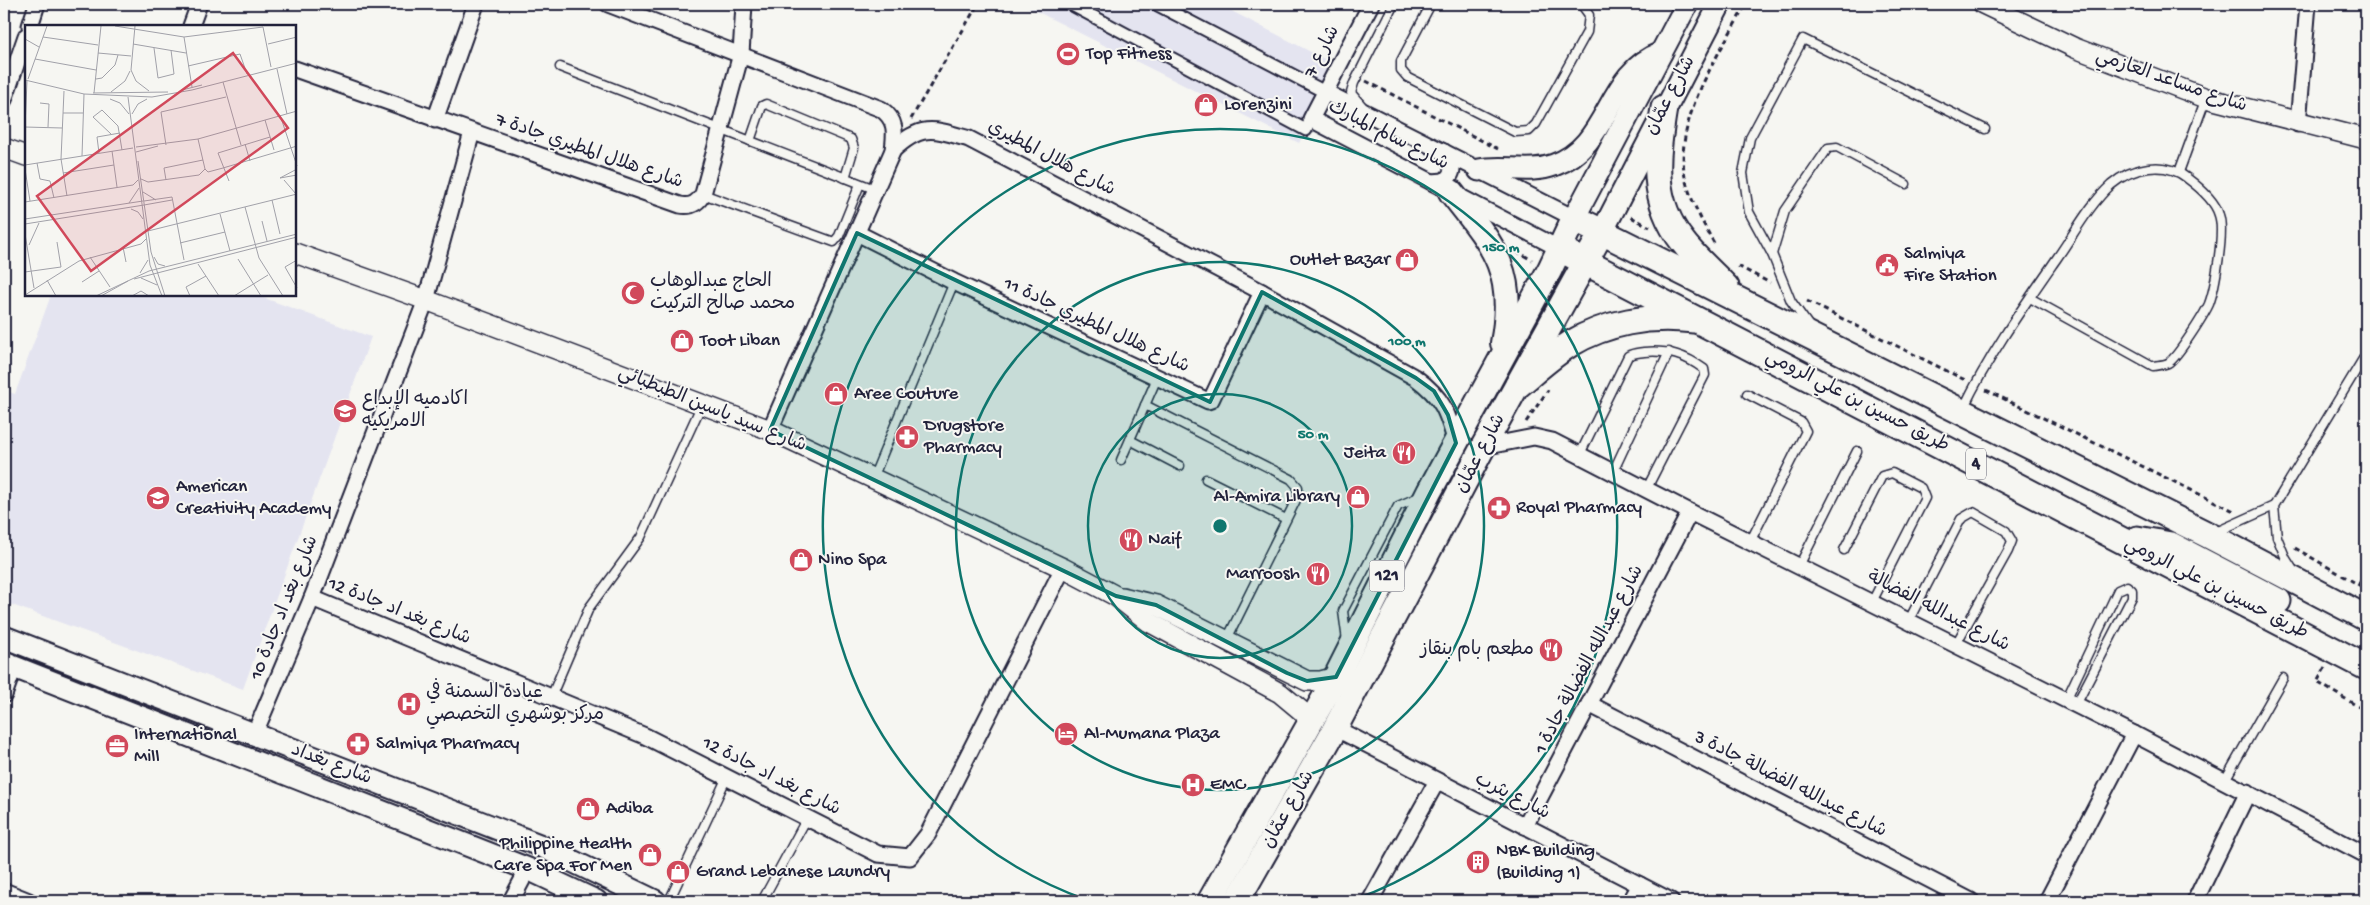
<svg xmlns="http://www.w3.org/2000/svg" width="2370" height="905" font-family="'Gochi Hand','Playpen Sans Arabic',sans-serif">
  <rect width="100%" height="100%" fill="#f6f6f2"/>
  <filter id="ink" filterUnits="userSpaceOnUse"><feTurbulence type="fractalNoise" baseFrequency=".02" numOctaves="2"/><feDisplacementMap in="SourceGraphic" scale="10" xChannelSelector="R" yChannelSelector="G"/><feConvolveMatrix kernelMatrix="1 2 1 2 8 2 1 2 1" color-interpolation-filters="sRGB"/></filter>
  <g filter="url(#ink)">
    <g fill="#e4e4f0">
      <polygon points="1022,4 1218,4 1338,66 1299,143"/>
      <polygon points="51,295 256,295 371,337 243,689 4,602 4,390 15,394"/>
    </g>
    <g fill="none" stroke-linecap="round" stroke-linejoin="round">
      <g stroke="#22223b" stroke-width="11">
        <g id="service">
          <polyline points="1431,4 1401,61 1401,70 1407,77 1515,132 1529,131 1536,124 1587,32 1589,15 1581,4"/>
          <polyline points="560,67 877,190"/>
          <polyline points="1364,108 1351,93 1354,83 1394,4"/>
          <polyline points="750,141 762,106 766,104 851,139 854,148 845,178"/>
          <polyline points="2179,172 2206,98"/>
          <polyline points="703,194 834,242 839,236 860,184"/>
          <polyline points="1772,254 1749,212 1743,173 1750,138 1803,39 1985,129"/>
          <polyline points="1809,326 1791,301 1772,254 1785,211 1828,148 1837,147 1906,184"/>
          <polyline points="1747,394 1801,422 1806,431 1750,542"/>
          <polyline points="1145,405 1291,479 1298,487 1297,498 1226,641"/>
          <path d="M1963,409C1989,355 2023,307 2057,258C2074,234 2089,205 2111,185C2132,167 2165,160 2187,178C2199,187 2215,200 2219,215C2225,231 2215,288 2209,304C2204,315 2177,358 2168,363C2164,365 2158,365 2153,366L2030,298"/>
          <polyline points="1130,440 1180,466"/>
          <path d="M1580,454L1628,356C1633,353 1638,353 1644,352C1668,350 1685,355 1704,369L1705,375L1646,490"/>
          <polyline points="1121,460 1157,378"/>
          <polyline points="1613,472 1669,352"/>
          <polyline points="873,478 954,282"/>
          <polyline points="1206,479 1286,519"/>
          <polyline points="2214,533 2274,506"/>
          <polyline points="1844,550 1882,476 1892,473 1921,488 1925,498 1872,602"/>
          <polyline points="1799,566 1857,451"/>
          <polyline points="2293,570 2286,559 2277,537 2274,506 2366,354"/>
          <polyline points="1909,620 1961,519 1973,512 2006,531 2012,541 2008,551 1956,644"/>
          <polyline points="1347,641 1343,611 1398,506 1421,496"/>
          <polyline points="551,697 589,608 641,537 702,404"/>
          <polyline points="2066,700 2118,590 2127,586 2132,590 2132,597 2076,705"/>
          <polyline points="2225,780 2283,678"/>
          <polyline points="669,901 727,777"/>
          <polyline points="762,901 807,818"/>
        </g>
      </g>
      <g stroke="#22223b" stroke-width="15">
        <g id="pedestrian">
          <polyline points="1070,4 1306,130 1311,119"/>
          <polyline points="1156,4 1325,92"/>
        </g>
      </g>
      <g stroke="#22223b" stroke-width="19">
        <g id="minor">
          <path d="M608,4L881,109C897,120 895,133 893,150L770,430"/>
          <polyline points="1371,4 1311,119 1560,249"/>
          <polyline points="30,26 37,4"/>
          <polyline points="191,26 199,4"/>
          <path d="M295,69L680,205C691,207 698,203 703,194L741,54L744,4"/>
          <polyline points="1325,92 1574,218"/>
          <polyline points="4,100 26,36"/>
          <polyline points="435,120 476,4"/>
          <polyline points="2298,124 2308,4"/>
          <path d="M893,150C922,123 934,129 969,139L1262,292L1416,378C1443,398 1447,411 1456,443"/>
          <path d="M1432,182L1444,181C1457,172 1452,162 1444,152"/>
          <polyline points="857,233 954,282 1208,401 1211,400 1262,292"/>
          <polyline points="1483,447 1534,437 1552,441 1690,512 2134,734 2366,855"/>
          <polyline points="312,598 645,736 878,854 910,857 928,834 1063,568"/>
          <polyline points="4,695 14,667"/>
          <polyline points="1589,704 1971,901"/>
          <polyline points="1335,728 1671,901"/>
          <polyline points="254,735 312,598 426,300 472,132"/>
          <polyline points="1525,826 1690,512"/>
          <polyline points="4,891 29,901"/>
          <polyline points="511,901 528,869"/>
          <polyline points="1370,901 1437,781"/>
          <polyline points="1631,901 1640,885"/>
          <polyline points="2047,901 2134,734"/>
          <polyline points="2195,901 2248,792"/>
        </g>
      </g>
      <g stroke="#22223b" stroke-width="22">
        <g id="tertiary">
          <polyline points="1983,4 2075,48 2206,98 2366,139"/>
          <polyline points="4,148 26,156"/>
          <polyline points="295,253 426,300 770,430 1063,568 1116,596 1149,622 1280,693 1304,713 1310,725"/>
          <polyline points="1122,597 1156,605 1307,681 1321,681 1336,677"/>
        </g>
      </g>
      <g stroke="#22223b" stroke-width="25">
        <g id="secondary">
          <path d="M1479,170C1504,165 1530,174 1554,165C1611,145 1605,74 1661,53"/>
          <polyline points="1574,218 1687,4"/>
          <polyline points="1602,232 1720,4"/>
          <polyline points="4,637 539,845 655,901"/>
          <polyline points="4,663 528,869 596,901"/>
        </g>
      </g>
      <g stroke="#22223b" stroke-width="28">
        <g id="primary">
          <path d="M1451,192C1493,245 1517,271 1503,343"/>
          <polyline points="1210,901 1336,677 1429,492 1550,269 1574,218"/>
          <polyline points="1237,901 1331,736 1483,447 1602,232"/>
        </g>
      </g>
      <g stroke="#22223b" stroke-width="29">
        <g id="trunk">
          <path d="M1664,108C1656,158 1650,200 1683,242C1695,258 1712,272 1726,287"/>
          <polyline points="1574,218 2208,535 2366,618"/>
          <polyline points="1560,249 2366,667"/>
          <path d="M1518,385C1535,371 1551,356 1570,344C1605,323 1650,314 1692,320"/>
          <polyline points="2137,539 2171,545 2278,601"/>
        </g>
      </g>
      <g stroke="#22223b" stroke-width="3" stroke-dasharray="5 4" stroke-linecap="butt">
        <polyline points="1366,81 1498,149"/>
        <polyline points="911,119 978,4"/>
        <polyline points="1631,217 1650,227"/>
        <path d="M1714,243C1704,225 1694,207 1688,188C1667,127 1719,55 1746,4"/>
        <polyline points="1516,251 1532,260"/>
        <polyline points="1738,266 1770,283"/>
        <polyline points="1807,301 1965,380"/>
        <polyline points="1986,390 2234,511"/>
        <polyline points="1526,422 1548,390"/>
        <polyline points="2295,548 2366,589"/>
        <polyline points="2359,584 2366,572"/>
        <polyline points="2325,668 2317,682 2359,707 2366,694"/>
        <polyline points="2359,836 2366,823"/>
      </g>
      <use href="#service" stroke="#f6f6f2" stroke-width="8"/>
      <use href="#pedestrian" stroke="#f6f6f2" stroke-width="11"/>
      <use href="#minor" stroke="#f6f6f2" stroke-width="15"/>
      <use href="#tertiary" stroke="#f6f6f2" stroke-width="19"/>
      <use href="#secondary" stroke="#f6f6f2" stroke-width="21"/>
      <use href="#primary" stroke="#f6f6f2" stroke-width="24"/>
      <use href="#trunk" stroke="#f6f6f2" stroke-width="25"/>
    </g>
  </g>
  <path fill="#0f766e" fill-opacity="0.2" stroke="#0f766e" stroke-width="4" stroke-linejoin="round" d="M857,233L1210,402L1262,292L1416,378L1434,391L1448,415L1456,443L1336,677L1307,681L1287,673L1156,605L1116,596L770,430Z"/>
  <g fill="none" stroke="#0f766e" stroke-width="2.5">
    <circle cx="1220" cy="526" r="132"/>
    <circle cx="1220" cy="526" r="264"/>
    <path d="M1087 900A397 397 0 1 1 1353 900"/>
  </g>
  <defs>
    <g id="stadium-disc" transform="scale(1.25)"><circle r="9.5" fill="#d1495b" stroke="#f6f6f2"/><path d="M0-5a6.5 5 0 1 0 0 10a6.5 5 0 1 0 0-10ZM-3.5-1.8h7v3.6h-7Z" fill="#fff"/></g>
    <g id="shop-disc" transform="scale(1.25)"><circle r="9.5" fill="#d1495b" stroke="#f6f6f2"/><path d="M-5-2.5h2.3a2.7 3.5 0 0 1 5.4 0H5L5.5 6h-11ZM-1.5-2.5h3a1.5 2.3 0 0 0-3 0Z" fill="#fff"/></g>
    <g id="civic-disc" transform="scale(1.25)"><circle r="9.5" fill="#d1495b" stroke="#f6f6f2"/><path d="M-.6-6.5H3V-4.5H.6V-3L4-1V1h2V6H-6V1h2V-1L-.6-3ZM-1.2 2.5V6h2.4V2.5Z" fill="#fff"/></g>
    <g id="mosque-disc" transform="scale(1.25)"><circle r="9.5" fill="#d1495b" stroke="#f6f6f2"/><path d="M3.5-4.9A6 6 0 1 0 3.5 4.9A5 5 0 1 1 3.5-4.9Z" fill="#fff"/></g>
    <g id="school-disc" transform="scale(1.25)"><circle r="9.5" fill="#d1495b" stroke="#f6f6f2"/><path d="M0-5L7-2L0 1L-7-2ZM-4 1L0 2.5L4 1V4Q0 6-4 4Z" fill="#fff"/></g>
    <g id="pharmacy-disc" transform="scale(1.25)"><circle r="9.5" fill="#d1495b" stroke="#f6f6f2"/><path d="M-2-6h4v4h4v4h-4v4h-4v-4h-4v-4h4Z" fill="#fff"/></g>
    <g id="restaurant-disc" transform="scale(1.25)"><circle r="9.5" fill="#d1495b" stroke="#f6f6f2"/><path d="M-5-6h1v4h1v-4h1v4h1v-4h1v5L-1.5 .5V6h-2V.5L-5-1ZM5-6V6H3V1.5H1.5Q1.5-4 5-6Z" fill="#fff"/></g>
    <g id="hospital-disc" transform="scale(1.25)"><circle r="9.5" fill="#d1495b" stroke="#f6f6f2"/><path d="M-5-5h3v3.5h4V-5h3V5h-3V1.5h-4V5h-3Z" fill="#fff"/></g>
    <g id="hotel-disc" transform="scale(1.25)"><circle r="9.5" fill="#d1495b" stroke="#f6f6f2"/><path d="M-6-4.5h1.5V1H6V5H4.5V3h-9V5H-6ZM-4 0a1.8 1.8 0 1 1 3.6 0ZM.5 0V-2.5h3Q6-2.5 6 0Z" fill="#fff"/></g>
    <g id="office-disc" transform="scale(1.25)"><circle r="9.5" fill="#d1495b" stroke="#f6f6f2"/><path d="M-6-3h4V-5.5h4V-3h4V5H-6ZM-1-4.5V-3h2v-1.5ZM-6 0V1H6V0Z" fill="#fff"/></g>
    <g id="building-disc" transform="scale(1.25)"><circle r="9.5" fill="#d1495b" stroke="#f6f6f2"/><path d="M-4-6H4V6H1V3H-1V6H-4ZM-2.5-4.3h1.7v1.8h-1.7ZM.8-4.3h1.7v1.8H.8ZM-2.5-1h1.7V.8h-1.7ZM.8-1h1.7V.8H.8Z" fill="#fff"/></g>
  </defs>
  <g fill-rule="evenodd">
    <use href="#stadium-disc" x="1068" y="54"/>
    <use href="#shop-disc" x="1206" y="105"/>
    <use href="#shop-disc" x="1407" y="260"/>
    <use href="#civic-disc" x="1887" y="265"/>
    <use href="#mosque-disc" x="633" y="293"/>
    <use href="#shop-disc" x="682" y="341"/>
    <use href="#shop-disc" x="836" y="394"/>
    <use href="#school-disc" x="345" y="411"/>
    <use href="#pharmacy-disc" x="907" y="437"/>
    <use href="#restaurant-disc" x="1404" y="453"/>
    <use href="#shop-disc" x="1358" y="497"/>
    <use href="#school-disc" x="158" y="498"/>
    <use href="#pharmacy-disc" x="1499" y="508"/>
    <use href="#restaurant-disc" x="1131" y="540"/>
    <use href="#shop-disc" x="801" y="560"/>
    <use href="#restaurant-disc" x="1318" y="574"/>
    <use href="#restaurant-disc" x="1551" y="650"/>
    <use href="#hospital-disc" x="409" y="704"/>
    <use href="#hotel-disc" x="1066" y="734"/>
    <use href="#pharmacy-disc" x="358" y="744"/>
    <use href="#office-disc" x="117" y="746"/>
    <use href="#hospital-disc" x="1193" y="785"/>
    <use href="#shop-disc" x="588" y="809"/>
    <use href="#shop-disc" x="650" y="855"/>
    <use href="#building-disc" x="1478" y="862"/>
    <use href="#shop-disc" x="678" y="872"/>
  </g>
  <g text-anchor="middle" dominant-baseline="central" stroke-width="4" stroke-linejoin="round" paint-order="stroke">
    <g fill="#f6f6f2" stroke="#626272" stroke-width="1">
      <rect x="1966" y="448.5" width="20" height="31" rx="4"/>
      <rect x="1369.5" y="560.5" width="35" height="31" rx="4"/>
    </g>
    <g font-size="18" font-weight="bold" fill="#22223b">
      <text x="1976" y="464">4</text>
      <text x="1387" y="576">121</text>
    </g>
    <g font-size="19" fill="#22223b" stroke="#f6f6f2">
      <text transform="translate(1323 52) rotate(-63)">شارع 7</text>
      <text transform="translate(2171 82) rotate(19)">شارع مساعد العازمي</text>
      <text transform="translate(1671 96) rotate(-62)">شارع عمّان</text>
      <text transform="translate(1388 136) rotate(27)">شارع سالم المبارك</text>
      <text transform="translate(589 152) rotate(19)">شارع هلال المطيري جادة 7</text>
      <text transform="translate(1051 159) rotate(28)">شارع هلال المطيري</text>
      <text transform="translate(1096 326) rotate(25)">شارع هلال المطيري جادة 11</text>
      <text transform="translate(1857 402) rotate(27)">طريق حسين بن علي الرومي</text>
      <text transform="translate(712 410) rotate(22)">شارع سيد ياسين الطبطبائي</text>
      <text transform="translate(1481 454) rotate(-62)">شارع عمّان</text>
      <text transform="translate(2216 589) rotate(27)">طريق حسين بن علي الرومي</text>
      <text transform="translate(285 608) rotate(-68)">شارع بغد اد جادة 10</text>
      <text transform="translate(399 612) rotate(22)">شارع بغد اد جادة 12</text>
      <text transform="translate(1938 612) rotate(27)">شارع عبدالله الفضالة</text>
      <text transform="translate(1590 660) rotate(-62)">شارع عبدالله الفضالة جادة 1</text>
      <text transform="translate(331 765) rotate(21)">شارع بغداد</text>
      <text transform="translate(771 777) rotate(27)">شارع بغد اد جادة 12</text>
      <text transform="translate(1790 785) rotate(27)">شارع عبدالله الفضالة جادة 3</text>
      <text transform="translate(1512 797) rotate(27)">شارع يثرب</text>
      <text transform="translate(1289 810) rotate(-60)">شارع عمّان</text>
    </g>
    <g font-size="19" fill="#22223b" stroke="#f6f6f2" text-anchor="start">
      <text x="1086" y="54">Top Fitness</text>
      <text x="1224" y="105">Lorenzini</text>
      <text x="1904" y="254">Salmiya<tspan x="1904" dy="22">Fire Station</tspan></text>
      <text x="1390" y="260" text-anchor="end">Outlet Bazar</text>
      <text x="650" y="282">الحاج عبدالوهاب<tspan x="650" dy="22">محمد صالح التركيت</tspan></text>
      <text x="700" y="341">Toot Liban</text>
      <text x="854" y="394">Aree Couture</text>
      <text x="362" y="400">اكادميه الإبداع<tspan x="362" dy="22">الامريكيه</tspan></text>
      <text x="924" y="426">Drugstore<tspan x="924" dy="22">Pharmacy</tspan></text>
      <text x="1386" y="453" text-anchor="end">Jeita</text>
      <text x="176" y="487">American<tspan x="176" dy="22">Creativity Academy</tspan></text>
      <text x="1340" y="497" text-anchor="end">Al-Amira Library</text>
      <text x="1516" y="508">Royal Pharmacy</text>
      <text x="1148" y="540">Naif</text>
      <text x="818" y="560">Nino Spa</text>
      <text x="1300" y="574" text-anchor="end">Marroosh</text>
      <text x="1534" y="650" text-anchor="end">مطعم بام بنقاز</text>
      <text x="426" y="693">عيادة السمنة في<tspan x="426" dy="22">مركز بوشهري التخصصي</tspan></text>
      <text x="1084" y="734">Al-Mumana Plaza</text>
      <text x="134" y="735">International<tspan x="134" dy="22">Mill</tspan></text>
      <text x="376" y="744">Salmiya Pharmacy</text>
      <text x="1210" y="785">EMC</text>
      <text x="606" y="809">Adiba</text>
      <text x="632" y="844" text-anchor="end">Philippine Health<tspan x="632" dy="22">Care Spa For Men</tspan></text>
      <text x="1496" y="851">NBK Building<tspan x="1496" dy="22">(Building 1)</tspan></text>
      <text x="696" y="872">Grand Lebanese Laundry</text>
    </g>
  </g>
  <g transform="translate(25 25)">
    <rect width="271" height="271" fill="#f6f6f2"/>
    <path fill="none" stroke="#a1a1a9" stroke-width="1" d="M90,1L159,12L238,2M110,1L106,45L111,56L124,66M238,2L246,42M18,12L73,20M159,12L167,62M0,14L14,22M108,19L161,28M243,19L272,12M129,23L133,53L149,49L146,25M73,28L106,31M10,34L71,45M163,41L215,29L222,49M252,44L262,89M3,54L22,1M71,54L77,53L90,40L93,30M0,55L59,69L127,72L167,65L272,38M198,57L216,120M157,65L177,60M39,66L36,134L42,171M86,67L100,56L105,46M68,68L143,67M69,68L76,1M103,72L125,240L137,271M85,74L95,78L104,89M15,78L24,79L23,102M38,88H58M107,89L113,79L122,74M255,90L272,141M68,92L77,85L93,101L97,125M68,92L86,109M240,95L249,125M0,102L2,56M0,102L37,103M173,114L180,144M220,119L225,136M141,120L136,87L201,72M111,122L173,114L272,86M87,126L92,162M111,127L133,121M74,128L72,112L95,108M57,131L59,69M113,136L126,227L140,271M12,138L15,154L25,156L29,173M0,140L108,123M0,144L5,176M180,144L183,147L198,143L272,121M272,144L255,153L272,150M38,148L89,140M116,154L123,157L174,150L180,144M141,155L139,143L178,135M259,155L271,169M204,156L193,128L245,112M118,167L131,175M247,175L255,209M119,176L147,172L159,235M0,177L108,160L113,155M104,178L114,163M119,180L147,175M220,182L234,233L258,271M106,184L113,187L118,194M195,189L205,226M0,194L118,176M237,196L242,216M0,199L119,180M123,206L272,169M0,209L9,263M32,217L36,242M155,218L200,207M4,220L14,198M98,222L101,237M65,232L85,262M129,232L133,239L140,241M213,234L236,271M272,235L260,242L272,263M173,239L194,271M0,247L36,242M115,248L123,235M116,253L132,260M109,254L272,212M22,255L31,271M57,257L74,246M0,270L54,236L116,219L121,214M71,271L124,246L272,209M76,271L103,256M107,271L116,266L124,271M165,271L161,262L181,251M209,271L243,250"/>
    <path fill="#d1495b" fill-opacity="0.15" stroke="#d1495b" stroke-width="2.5" d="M208,28L263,103L66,246L12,171Z"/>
    <rect width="271" height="271" fill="none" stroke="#22223b" stroke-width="2.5"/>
  </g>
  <circle cx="1220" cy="526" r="8" fill="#0f766e" stroke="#f6f6f2" stroke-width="2.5"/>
  <g font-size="15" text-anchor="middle" font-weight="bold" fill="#0f766e" stroke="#f6f6f2" stroke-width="4" stroke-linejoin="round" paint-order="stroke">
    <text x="1501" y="251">150 m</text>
    <text x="1407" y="345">100 m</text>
    <text x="1313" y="438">50 m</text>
  </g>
  <rect width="2370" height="905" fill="none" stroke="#f6f6f2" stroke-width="20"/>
  <rect x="10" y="10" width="2350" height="885" fill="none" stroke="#22223b" stroke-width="2" filter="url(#ink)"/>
</svg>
